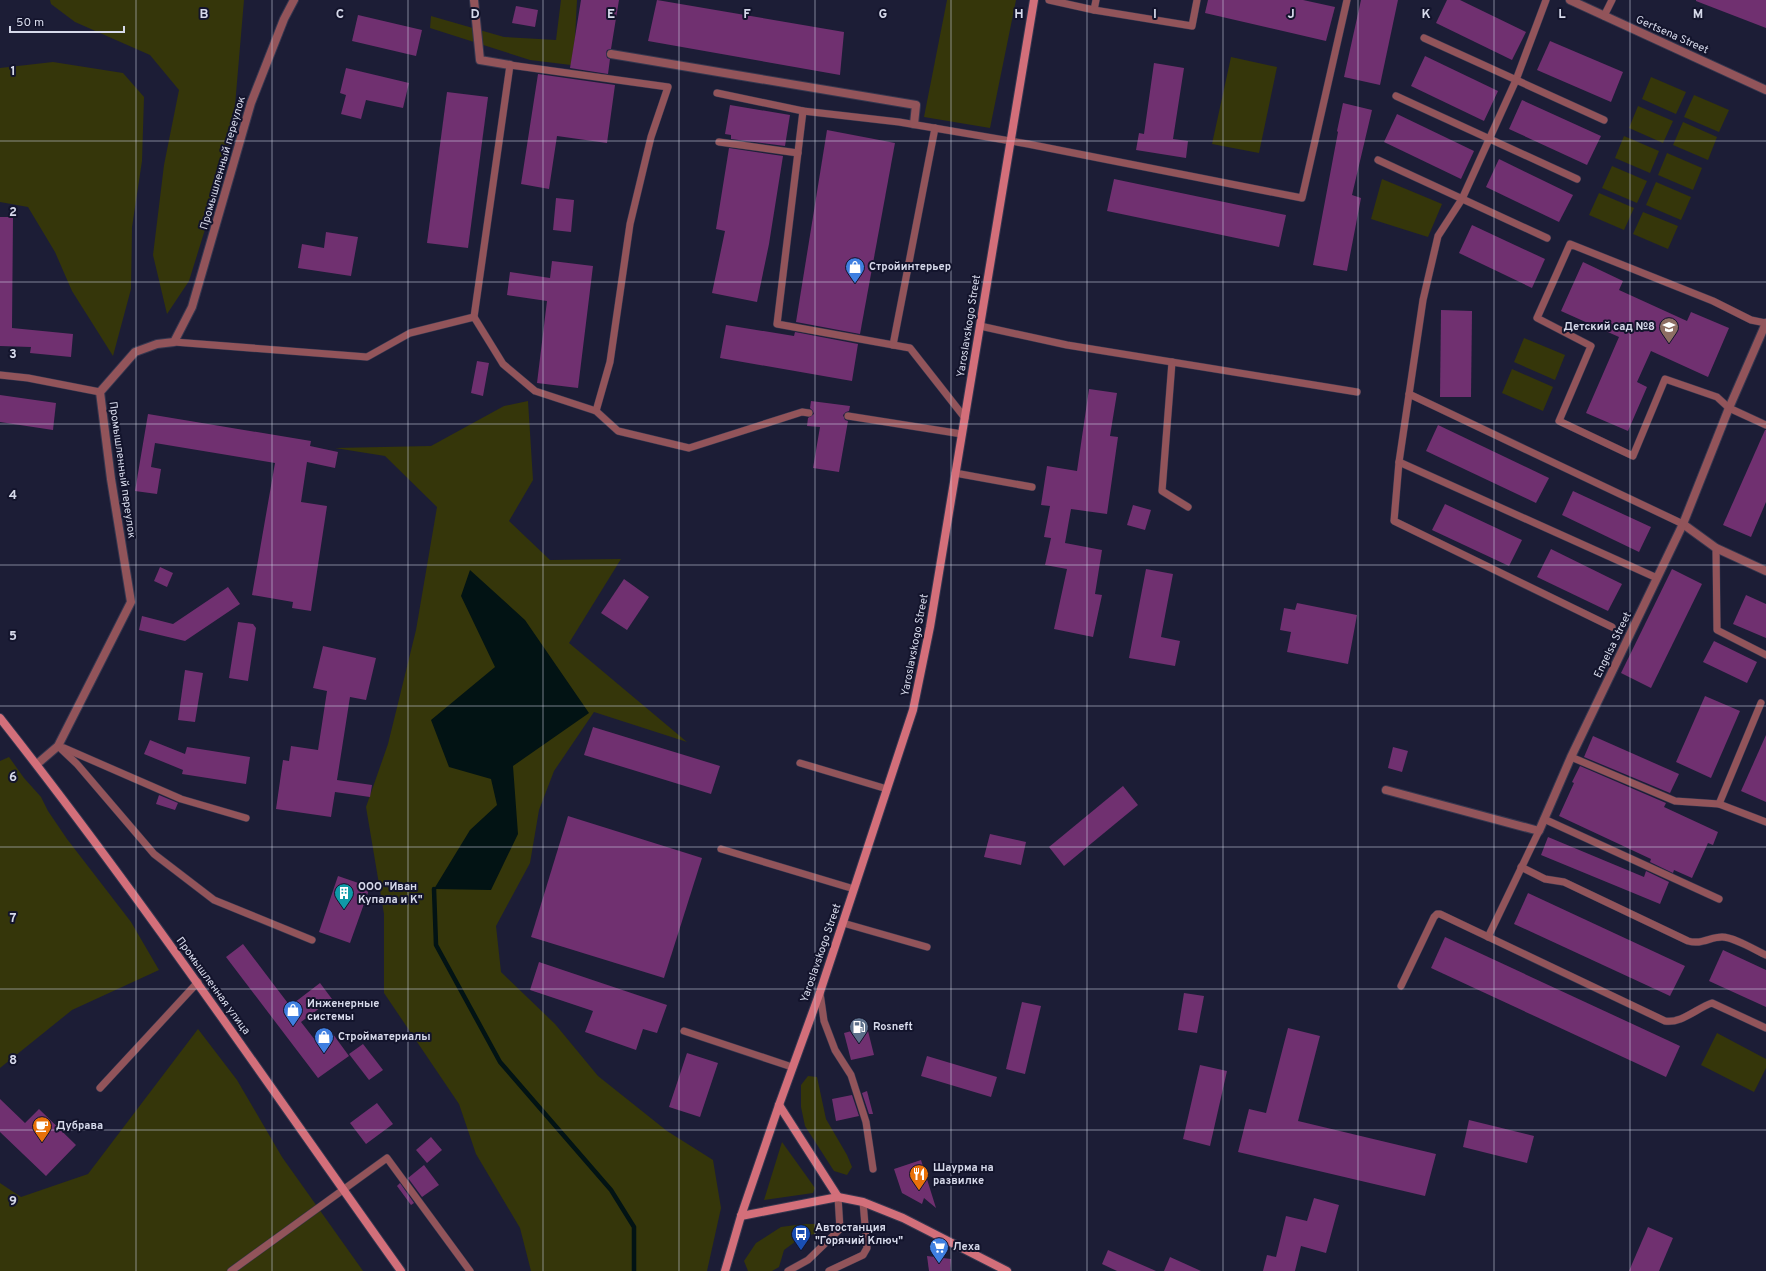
<svg xmlns="http://www.w3.org/2000/svg" width="1766" height="1271" font-family="Overpass,sans-serif">
  <rect width="100%" height="100%" fill="#1c1d36"/>
  <g fill="#35360a">
    <polygon points="50,0 244,0 233,129 216,194 189,281 167,314 153,255 164,165 179,90 150,55 75,22 51,4"/>
    <polygon points="561,0 577,0 575,38 571,65 530,60 430,28 431,16 504,37 556,40"/>
    <polygon points="947,0 1016,0 990,128 924,117"/>
    <polygon points="1231,57 1277,67 1259,153 1212,144"/>
    <polygon points="53,62 123,73 144,97 142,161 132,227 131,289 113,356 72,291 55,252 28,207 0,202 0,68"/>
    <polygon points="1651,77 1686,92 1676,114 1642,99"/>
    <polygon points="1694,95 1729,110 1719,132 1684,117"/>
    <polygon points="1638,106 1673,121 1663,143 1629,128"/>
    <polygon points="1683,122 1717,137 1708,160 1673,145"/>
    <polygon points="1624,136 1659,151 1650,173 1615,158"/>
    <polygon points="1667,153 1702,168 1693,190 1658,175"/>
    <polygon points="1612,166 1647,181 1637,203 1602,188"/>
    <polygon points="1382,179 1442,204 1428,237 1371,219"/>
    <polygon points="1656,182 1691,197 1681,220 1646,205"/>
    <polygon points="1599,193 1634,208 1624,230 1589,215"/>
    <polygon points="1643,212 1678,226 1668,249 1633,234"/>
    <polygon points="1524,338 1565,355 1555,380 1514,362"/>
    <polygon points="1512,369 1553,387 1543,411 1502,393"/>
    <polygon points="528,401 533,480 509,521 550,560 621,559 569,643 687,742 594,712 554,771 539,810 530,863 496,926 501,972 555,1024 598,1076 667,1131 713,1160 721,1208 707,1271 531,1271 520,1228 476,1154 459,1104 384,993 384,914 366,807 388,744 416,630 437,507 385,456 335,448 431,446 504,406"/>
    <polygon points="9,757 24,778 41,797 48,811 67,839 131,922 159,970 72,1010 0,1068 0,761"/>
    <polygon points="198,1029 237,1080 282,1157 363,1271 0,1271 0,1183 21,1197 88,1174"/>
    <polygon points="1717,1033 1766,1059 1766,1068 1754,1092 1701,1065"/>
    <polygon points="808,1076 817,1077 826,1119 847,1155 852,1167 847,1175 834,1171 805,1126 801,1107 801,1085"/>
    <polygon points="782,1142 815,1188 813,1193 764,1200"/>
    <polygon points="803,1224 815,1224 815,1234 803,1236 784,1250 779,1267 772,1271 748,1271 744,1261 756,1243 781,1227"/>
  </g>
  <polygon fill="#021314" points="470,570 525,620 589,713 513,766 518,834 491,890 434,889 470,830 497,805 491,779 449,767 431,720 495,667 461,596"/>
  <g fill="none" stroke-linecap="round" stroke-linejoin="round">
    <polyline stroke="#021314" stroke-width="4.5" points="434,889 436,945 500,1062 611,1190 634,1227 634,1271"/>
  </g>
  <g fill="#703070">
    <polygon points="581,0 619,0 611,49 607,50 606,53 607,58 610,59 608,74 570,68"/>
    <polygon points="657,0 844,32 840,75 648,41"/>
    <polygon points="1208,0 1303,0 1335,7 1326,41 1205,13"/>
    <polygon points="1361,0 1398,0 1380,85 1344,77"/>
    <polygon points="1447,0 1460,0 1526,32 1512,60 1436,23"/>
    <polygon points="1696,0 1766,0 1766,28 1696,1"/>
    <polygon points="516,6 538,10 535,27 512,23"/>
    <polygon points="358,15 422,30 416,56 352,41"/>
    <polygon points="1550,41 1623,72 1611,102 1537,70"/>
    <polygon points="1425,56 1498,91 1484,121 1411,86"/>
    <polygon points="1154,63 1184,68 1173,139 1188,141 1186,158 1136,150 1139,133 1144,134"/>
    <polygon points="346,68 409,83 403,108 366,100 361,119 341,114 346,95 340,93"/>
    <polygon points="538,74 615,85 607,143 557,136 549,189 521,184"/>
    <polygon points="447,92 488,97 468,248 427,243"/>
    <polygon points="1522,100 1601,136 1587,165 1509,129"/>
    <polygon points="1343,103 1372,110 1352,195 1361,198 1347,271 1313,265 1338,132 1337,131"/>
    <polygon points="730,105 790,115 785,146 731,139 731,135 725,134"/>
    <polygon points="1397,114 1474,151 1461,179 1384,142"/>
    <polygon points="827,130 895,143 860,334 796,322"/>
    <polygon points="729,148 783,156 769,244 757,302 712,293 725,231 716,229"/>
    <polygon points="1499,159 1573,195 1559,222 1486,187"/>
    <polygon points="1114,179 1286,215 1279,247 1107,211"/>
    <polygon points="556,198 574,200 571,232 553,230"/>
    <polygon points="0,217 13,217 12,328 73,334 71,357 30,353 31,347 0,346"/>
    <polygon points="1472,225 1545,259 1532,288 1459,253"/>
    <polygon points="326,232 358,237 351,276 298,268 302,244 324,248"/>
    <polygon points="552,261 593,266 578,388 537,383 547,301 507,295 510,272 550,278"/>
    <polygon points="1583,262 1623,281 1619,290 1687,321 1691,312 1729,328 1708,377 1651,351 1637,382 1647,387 1628,431 1586,413 1619,337 1561,311"/>
    <polygon points="1441,310 1472,311 1471,397 1440,397"/>
    <polygon points="726,325 794,336 795,332 858,344 852,381 720,358"/>
    <polygon points="477,361 489,363 483,396 471,393"/>
    <polygon points="1089,389 1117,393 1110,436 1118,437 1107,514 1071,509 1065,543 1102,550 1095,594 1102,595 1093,637 1054,629 1067,569 1045,565 1051,538 1044,537 1050,506 1041,505 1047,466 1077,471"/>
    <polygon points="0,395 56,403 53,430 0,422"/>
    <polygon points="811,401 850,406 849,411 846,412 843,415 845,420 848,421 839,472 813,468 820,427 807,426 808,418 814,414 813,411 810,408"/>
    <polygon points="148,414 311,441 310,446 338,452 335,468 307,462 301,502 327,506 311,611 292,608 293,602 252,595 275,463 155,443 151,467 161,469 157,494 135,491"/>
    <polygon points="1438,425 1549,478 1536,503 1426,451"/>
    <polygon points="1765,430 1766,430 1766,502 1751,537 1723,525"/>
    <polygon points="1573,491 1651,527 1639,552 1562,515"/>
    <polygon points="1445,504 1522,540 1509,566 1432,530"/>
    <polygon points="1133,505 1151,510 1145,530 1127,525"/>
    <polygon points="1551,549 1622,584 1608,611 1537,577"/>
    <polygon points="160,567 173,573 167,587 154,581"/>
    <polygon points="1146,569 1173,574 1161,637 1180,641 1175,666 1129,658"/>
    <polygon points="1672,569 1702,584 1651,688 1621,673"/>
    <polygon points="624,579 649,597 627,630 601,613"/>
    <polygon points="228,587 240,604 185,641 139,630 142,616 173,624"/>
    <polygon points="1746,595 1766,604 1766,638 1733,624"/>
    <polygon points="1297,603 1357,615 1348,664 1287,652 1291,632 1280,630 1284,608 1295,610"/>
    <polygon points="238,622 253,624 256,628 248,681 229,678"/>
    <polygon points="1714,641 1757,662 1747,683 1703,662"/>
    <polygon points="323,646 376,658 366,700 350,697 337,780 372,785 370,797 335,792 331,817 276,809 283,760 289,761 291,746 318,750 327,691 313,688"/>
    <polygon points="185,670 203,673 195,722 178,720"/>
    <polygon points="1705,696 1740,711 1711,778 1676,762"/>
    <polygon points="593,727 720,766 711,794 584,755"/>
    <polygon points="1766,735 1766,802 1741,791"/>
    <polygon points="1593,736 1679,774 1670,793 1584,757"/>
    <polygon points="150,740 185,754 187,747 250,757 246,784 182,774 183,770 144,754"/>
    <polygon points="1393,747 1408,751 1402,772 1388,768"/>
    <polygon points="1580,766 1666,803 1664,807 1718,832 1713,845 1708,843 1692,878 1674,870 1673,873 1650,862 1651,859 1559,816 1574,783 1572,782"/>
    <polygon points="1123,786 1138,805 1064,866 1049,847"/>
    <polygon points="159,795 178,803 175,810 156,804"/>
    <polygon points="568,816 702,858 664,978 531,937"/>
    <polygon points="990,834 1026,842 1021,865 984,857"/>
    <polygon points="1548,837 1644,877 1646,871 1669,882 1660,904 1541,855"/>
    <polygon points="338,876 370,887 350,943 319,932"/>
    <polygon points="1528,893 1685,966 1670,996 1514,924"/>
    <polygon points="1445,937 1680,1046 1666,1077 1431,968"/>
    <polygon points="243,944 290,1006 320,983 332,999 301,1022 315,1040 330,1030 349,1056 318,1078 226,957"/>
    <polygon points="1723,950 1766,970 1766,1007 1709,981"/>
    <polygon points="539,962 667,1005 657,1033 643,1029 636,1050 585,1032 593,1011 530,990"/>
    <polygon points="1184,993 1204,996 1197,1033 1178,1030"/>
    <polygon points="1022,1002 1041,1006 1025,1074 1006,1069"/>
    <polygon points="867,1027 874,1055 851,1060 844,1033"/>
    <polygon points="1288,1028 1320,1036 1298,1121 1436,1154 1425,1196 1238,1152 1249,1109 1266,1113"/>
    <polygon points="363,1044 383,1070 369,1080 349,1054"/>
    <polygon points="687,1053 718,1063 700,1117 669,1107"/>
    <polygon points="927,1056 997,1077 991,1097 921,1076"/>
    <polygon points="1200,1065 1227,1071 1210,1146 1183,1139"/>
    <polygon points="867,1091 873,1114 869,1114 862,1093"/>
    <polygon points="852,1095 859,1116 836,1121 832,1099"/>
    <polygon points="0,1099 25,1123 39,1109 76,1145 46,1176 0,1132"/>
    <polygon points="377,1103 393,1124 366,1144 350,1123"/>
    <polygon points="1469,1120 1534,1136 1527,1163 1463,1147"/>
    <polygon points="431,1137 442,1150 427,1163 416,1150"/>
    <polygon points="921,1160 936,1208 924,1198 922,1204 902,1193 894,1169"/>
    <polygon points="424,1165 439,1185 422,1197 408,1178"/>
    <polygon points="400,1183 414,1203 411,1205 397,1186"/>
    <polygon points="1314,1198 1339,1205 1326,1253 1301,1246 1295,1271 1263,1271 1267,1255 1276,1257 1286,1216 1307,1221"/>
    <polygon points="1648,1227 1673,1238 1659,1271 1629,1271"/>
    <polygon points="1108,1250 1156,1271 1117,1271 1102,1264"/>
    <polygon points="927,1256 951,1259 950,1271 929,1271"/>
    <polygon points="1170,1257 1201,1271 1164,1271"/>
  </g>
  <g fill="none" stroke-linecap="round" stroke-linejoin="round">
    <g stroke="#36374f" stroke-width="8">
      <g id="lane">
        <polyline points="1049,0 1094,10 1096,0"/>
        <polyline points="1546,0 1516,80 1462,199 1438,236 1423,300 1399,462 1394,521 1612,627"/>
        <polyline points="1094,10 1192,26 1197,0"/>
        <polyline points="1604,16 1612,0"/>
        <polyline points="1424,38 1604,120"/>
        <polyline points="717,93 803,111 899,122 1028,144 1302,198 1347,0"/>
        <polyline points="1396,96 1577,179"/>
        <polyline points="803,111 777,324 910,348 965,418"/>
        <polyline points="719,142 798,153"/>
        <polyline points="1378,160 1547,238"/>
        <polyline points="474,317 510,65 668,87 651,137 630,224 610,362 596,411"/>
        <polyline points="1766,323 1751,320 1713,301 1570,244 1537,318 1591,346 1559,421 1633,456 1665,379 1717,397 1729,408 1766,425"/>
        <polyline points="980,326 1067,345 1357,392"/>
        <polyline points="174,342 367,357 410,333 474,317 503,364 535,391 596,411 618,431 689,448 802,412 809,413"/>
        <polyline points="893,345 935,128"/>
        <polyline points="1172,362 1162,491 1188,507"/>
        <polyline points="0,375 28,378 100,392"/>
        <polyline points="1409,394 1683,524"/>
        <polyline points="848,416 962,434"/>
        <polyline points="1399,462 1657,578"/>
        <polyline points="955,473 1032,487"/>
        <polyline points="1716,548 1717,630 1766,655"/>
        <polyline points="58,746 77,764 154,854 214,900 312,940"/>
        <polyline points="64,748 181,799 246,818"/>
        <polyline points="1571,757 1675,801 1719,804 1761,703"/>
        <polyline points="800,763 887,789"/>
        <polyline points="1719,804 1766,822"/>
        <polyline points="1544,819 1719,899"/>
        <polyline points="721,849 854,889"/>
        <path d="M1521,867L1545,879L1564,882L1688,941C1701,945 1710,937 1722,937C1734,937 1755,950 1766,955"/>
        <polyline points="843,923 927,947"/>
        <polyline points="1488,937 1539,831"/>
        <path d="M1401,986L1434,917L1437,914H1440L1665,1021C1681,1024 1697,1008 1712,1003L1766,1028"/>
        <polyline points="820,993 824,1021 835,1050 851,1075 866,1122 873,1169"/>
        <polyline points="684,1031 792,1067"/>
        <polyline points="100,1088 198,982"/>
        <polyline points="231,1271 387,1158 470,1271"/>
        <polyline points="788,1271 808,1260 840,1229 838,1197"/>
        <polyline points="829,1271 863,1255 867,1248 863,1202"/>
      </g>
    </g>
    <g stroke="#36374f" stroke-width="10">
      <g id="street">
        <polyline points="474,0 480,60 510,65"/>
        <polyline points="1570,0 1766,90"/>
        <polyline points="611,54 916,105 914,124"/>
        <polyline points="1683,524 1716,548 1766,571"/>
        <polyline points="37,764 58,746 131,602 111,479 100,392 135,352 157,344 174,342 192,307 251,103 284,19 294,0"/>
        <polyline points="1386,790 1539,831 1571,757 1683,524 1729,408 1766,323"/>
      </g>
    </g>
    <g stroke="#36374f" stroke-width="10">
      <g id="secondary">
        <path d="M0,718C141,897 269,1086 401,1271"/>
        <polyline points="779,1105 838,1197"/>
        <polyline points="741,1216 838,1197 863,1202 903,1218 1007,1271"/>
        <polyline points="725,1271 741,1216 779,1105 820,992 913,710 930,627 1034,0"/>
      </g>
    </g>
    <use href="#lane" stroke="#92545a" stroke-width="7"/>
    <use href="#street" stroke="#92545a" stroke-width="8"/>
    <use href="#secondary" stroke="#d36f7a" stroke-width="8"/>
  </g>
  <path fill="none" stroke="#d6d9ea" stroke-width="1" stroke-opacity="0.55" d="M136,0V1271M272,0V1271M408,0V1271M543,0V1271M679,0V1271M815,0V1271M951,0V1271M1087,0V1271M1223,0V1271M1358,0V1271M1494,0V1271M1630,0V1271M0,141H1766M0,282H1766M0,424H1766M0,565H1766M0,706H1766M0,847H1766M0,989H1766M0,1130H1766"/>
  <defs>
    <g id="shop-pin" transform="scale(1)"><path d="M0 17L-7.5 6A9.5 9.5 0 1 1 7.5 6Z" fill="#3f7fe0" stroke="#13142c"/><path d="M-5-2.5h2.3a2.7 3.5 0 0 1 5.4 0H5L5.5 6h-11ZM-1.5-2.5h3a1.5 2.3 0 0 0-3 0Z" fill="#fff"/></g>
    <g id="school-pin" transform="scale(1)"><path d="M0 17L-7.5 6A9.5 9.5 0 1 1 7.5 6Z" fill="#8d6e63" stroke="#13142c"/><path d="M0-5L7-2L0 1L-7-2ZM-4 1L0 2.5L4 1V4Q0 6-4 4Z" fill="#fff"/></g>
    <g id="building-pin" transform="scale(1)"><path d="M0 17L-7.5 6A9.5 9.5 0 1 1 7.5 6Z" fill="#0f9aa8" stroke="#13142c"/><path d="M-4-6H4V6H1V3H-1V6H-4ZM-2.5-4.3h1.7v1.8h-1.7ZM.8-4.3h1.7v1.8H.8ZM-2.5-1h1.7V.8h-1.7ZM.8-1h1.7V.8H.8Z" fill="#fff"/></g>
    <g id="fuel-pin" transform="scale(1)"><path d="M0 17L-7.5 6A9.5 9.5 0 1 1 7.5 6Z" fill="#5c6f8a" stroke="#13142c"/><path d="M-5.5-6h7V0h2V4h1.3V-2.5L3-4.5l.8-.8L6-3V5H2.5V1h-1V6h-7ZM-4.2-4.7v3.2H.2V-4.7Z" fill="#fff"/></g>
    <g id="cafe-pin" transform="scale(1)"><path d="M0 17L-7.5 6A9.5 9.5 0 1 1 7.5 6Z" fill="#e8710a" stroke="#13142c"/><path d="M-5.5-4.5H6V0H3Q3 3.5 0 3.5H-2.5Q-5.5 3.5-5.5 0ZM3-3.2v2h1.7v-2ZM-6 4.5H4V6H-6Z" fill="#fff"/></g>
    <g id="restaurant-pin" transform="scale(1)"><path d="M0 17L-7.5 6A9.5 9.5 0 1 1 7.5 6Z" fill="#e8710a" stroke="#13142c"/><path d="M-5-6h1v4h1v-4h1v4h1v-4h1v5L-1.5 .5V6h-2V.5L-5-1ZM5-6V6H3V1.5H1.5Q1.5-4 5-6Z" fill="#fff"/></g>
    <g id="bus-pin" transform="scale(1)"><path d="M0 17L-7.5 6A9.5 9.5 0 1 1 7.5 6Z" fill="#1a4fb4" stroke="#13142c"/><path d="M-5-6H5V4H4V6H2V4H-2V6H-4V4H-5ZM-3.5-4V0h7V-4ZM-3.5 1.2v1.5H-2V1.2ZM2 1.2v1.5H3.5V1.2Z" fill="#fff"/></g>
    <g id="supermarket-pin" transform="scale(1)"><path d="M0 17L-7.5 6A9.5 9.5 0 1 1 7.5 6Z" fill="#3f7fe0" stroke="#13142c"/><path d="M-6-5.5h2.5l.6 2H6L4.5 2H-2.5L-4.4-4H-6ZM-1.5 3.2a1.3 1.3 0 1 0 .1 0ZM3 3.2a1.3 1.3 0 1 0 .1 0Z" fill="#fff"/></g>
  </defs>
  <g fill-rule="evenodd">
    <use href="#shop-pin" x="855" y="267"/>
    <use href="#school-pin" x="1669" y="327"/>
    <use href="#building-pin" x="344" y="893"/>
    <use href="#shop-pin" x="293" y="1010"/>
    <use href="#fuel-pin" x="859" y="1027"/>
    <use href="#shop-pin" x="324" y="1037"/>
    <use href="#cafe-pin" x="42" y="1126"/>
    <use href="#restaurant-pin" x="919" y="1174"/>
    <use href="#bus-pin" x="801" y="1234"/>
    <use href="#supermarket-pin" x="939" y="1247"/>
  </g>
  <g text-anchor="middle" dominant-baseline="central" stroke-width="4" stroke-linejoin="round" paint-order="stroke">
    <g font-size="11" fill="#d6d9ea" stroke="#13142c">
      <text transform="translate(1672 35) rotate(24)">Gertsena Street</text>
      <text transform="translate(223 163) rotate(-74)">Промышленный переулок</text>
      <text transform="translate(969 326) rotate(-81)">Yaroslavskogo Street</text>
      <text transform="translate(122 470) rotate(82)">Промышленный переулок</text>
      <text transform="translate(915 645) rotate(-79)">Yaroslavskogo Street</text>
      <text transform="translate(1613 645) rotate(-64)">Engelsa Street</text>
      <text transform="translate(821 953) rotate(-71)">Yaroslavskogo Street</text>
      <text transform="translate(213 986) rotate(54)">Промышленная улица</text>
    </g>
    <g font-size="11" font-weight="bold" fill="#d6d9ea" stroke="#13142c" text-anchor="start">
      <text x="869" y="267">Стройинтерьер</text>
      <text x="1655" y="327" text-anchor="end">Детский сад №8</text>
      <text x="358" y="887">ООО "Иван<tspan x="358" dy="13">Купала и К"</tspan></text>
      <text x="307" y="1004">Инженерные<tspan x="307" dy="13">системы</tspan></text>
      <text x="873" y="1027">Rosneft</text>
      <text x="338" y="1037">Стройматериалы</text>
      <text x="56" y="1126">Дубрава</text>
      <text x="933" y="1168">Шаурма на<tspan x="933" dy="13">развилке</tspan></text>
      <text x="815" y="1228">Автостанция<tspan x="815" dy="13">"Горячий Ключ"</tspan></text>
      <text x="953" y="1247">Леха</text>
    </g>
  </g>
  <g font-size="13" text-anchor="middle" font-weight="bold" fill="#d6d9ea" stroke="#13142c" stroke-width="4" stroke-linejoin="round" paint-order="stroke">
    <text x="204" y="18">B</text>
    <text x="340" y="18">C</text>
    <text x="475" y="18">D</text>
    <text x="611" y="18">E</text>
    <text x="747" y="18">F</text>
    <text x="883" y="18">G</text>
    <text x="1019" y="18">H</text>
    <text x="1155" y="18">I</text>
    <text x="1291" y="18">J</text>
    <text x="1426" y="18">K</text>
    <text x="1562" y="18">L</text>
    <text x="1698" y="18">M</text>
    <text x="13" y="75">1</text>
    <text x="13" y="216">2</text>
    <text x="13" y="358">3</text>
    <text x="13" y="499">4</text>
    <text x="13" y="640">5</text>
    <text x="13" y="781">6</text>
    <text x="13" y="922">7</text>
    <text x="13" y="1064">8</text>
    <text x="13" y="1205">9</text>
  </g>
  <path d="M10 26v6h114v-6" fill="none" stroke="#d6d9ea" stroke-width="2"/>
  <text x="16" y="26" font-size="12" fill="#d6d9ea" stroke="#13142c" stroke-width="3" paint-order="stroke">50 m</text>
</svg>
